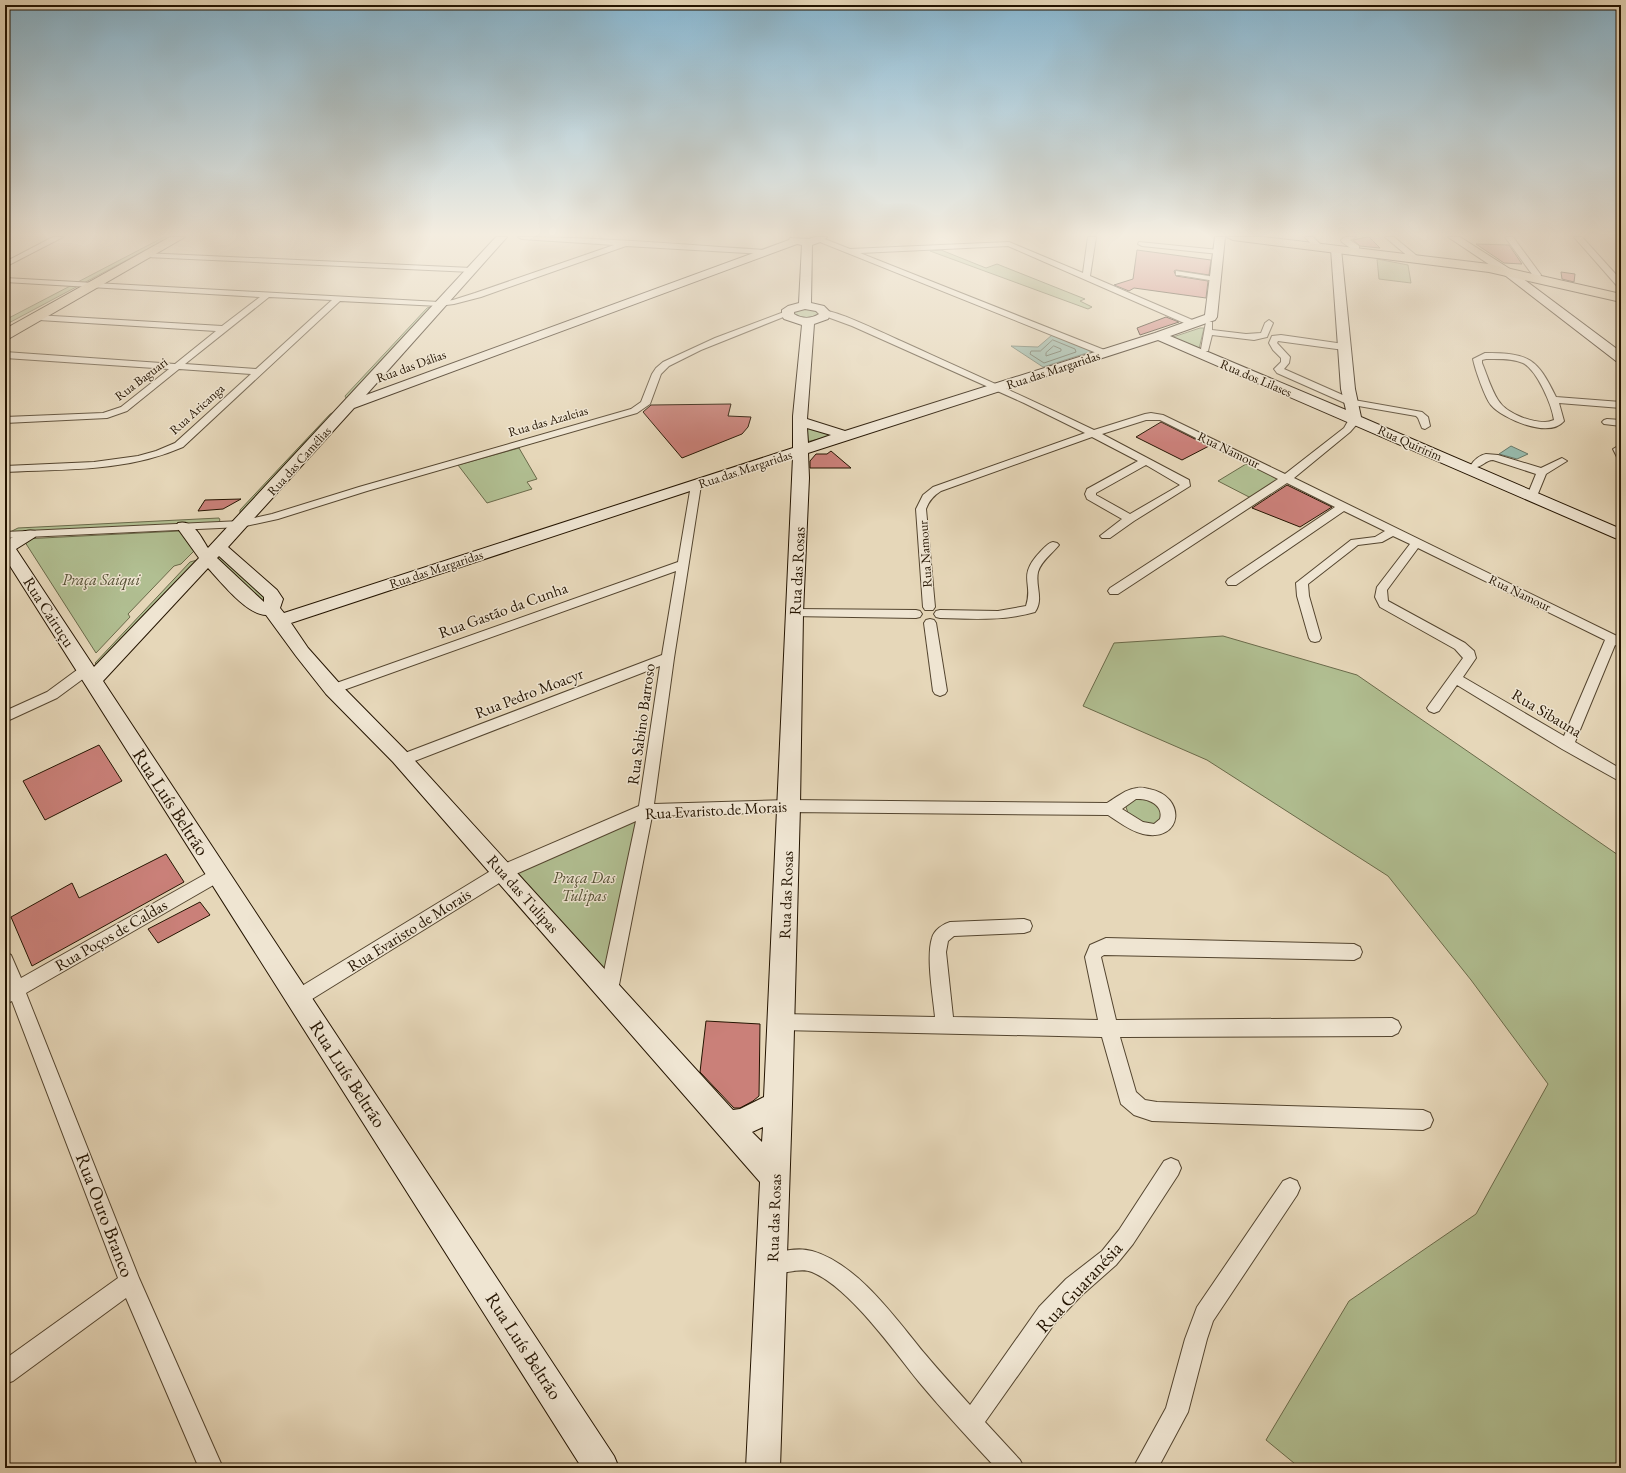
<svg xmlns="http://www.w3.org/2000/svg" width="1626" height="1473" font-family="'EB Garamond',serif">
  <rect width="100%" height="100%" fill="#e6d7b9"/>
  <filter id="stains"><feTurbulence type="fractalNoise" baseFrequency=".005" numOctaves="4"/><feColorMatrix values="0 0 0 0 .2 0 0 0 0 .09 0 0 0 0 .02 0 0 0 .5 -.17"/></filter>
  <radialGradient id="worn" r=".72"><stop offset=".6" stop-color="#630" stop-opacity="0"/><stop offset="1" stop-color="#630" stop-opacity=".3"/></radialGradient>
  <g fill="#b1bf92" stroke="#6a6a4a">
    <polygon points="164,237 170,237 5,325 5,320"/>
    <polygon points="941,250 986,268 997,264 1085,299 1080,301 1092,307 1088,309 930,251"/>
    <polygon points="1377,259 1408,265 1411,283 1379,279"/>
    <polygon points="804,305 821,313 813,319 797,320 790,311"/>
    <polygon points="430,307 432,308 348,398 346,398 345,396 427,308"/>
    <polygon points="1200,328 1204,328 1199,349 1172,339 1173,337"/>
    <polygon points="334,412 241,513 240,513 240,510 330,414"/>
    <polygon points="807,428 836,435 806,442"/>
    <polygon points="519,448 537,479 527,482 532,489 487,503 458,465"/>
    <polygon points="1251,461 1288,483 1251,498 1218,481"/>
    <polygon points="219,518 220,520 218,523 10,532 18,528"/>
    <polygon points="180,531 194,551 181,564 174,566 128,614 130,617 96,653 23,539"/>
    <polygon points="219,552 270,599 263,605 213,559"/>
    <polygon points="197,560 97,665 95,663 190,562"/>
    <polygon points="1223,636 1357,675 1621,857 1621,1468 1300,1468 1266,1440 1349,1301 1476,1214 1548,1084 1471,980 1388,876 1207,760 1083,706 1114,643"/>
    <polygon points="1148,796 1164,809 1159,824 1149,826 1129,816 1126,807 1129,800"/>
    <polygon points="640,818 607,973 515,870"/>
  </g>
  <g fill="#97baac" stroke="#697868">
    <polygon points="1052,335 1093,351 1043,367 1011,346 1038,347"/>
    <polygon points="1511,446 1528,454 1517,459 1499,454"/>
  </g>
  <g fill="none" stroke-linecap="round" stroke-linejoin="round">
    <g stroke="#5e6756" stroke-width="1">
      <polygon points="1053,340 1075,349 1076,352 1044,363 1030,354 1031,351 1040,351"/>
      <polygon points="1054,346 1061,349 1061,351 1046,356 1046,353"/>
    </g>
  </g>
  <g fill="#ca8079" stroke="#241401">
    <polygon points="1367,237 1369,237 1380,248 1360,246 1353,240"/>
    <polygon points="1476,244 1509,245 1522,264 1504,263"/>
    <polygon points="1137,250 1211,260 1209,275 1176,270 1174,271 1176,276 1208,281 1206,298 1134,288 1129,291 1114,285 1133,279"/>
    <polygon points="1561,272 1575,274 1574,282 1562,279"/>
    <polygon points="1166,317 1179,322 1140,335 1137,328"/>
    <polygon points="731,404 728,416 751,417 748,427 742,434 682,458 643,412 651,405"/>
    <polygon points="1161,422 1209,446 1182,460 1136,437"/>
    <polygon points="831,451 851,468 810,468 810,461 816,454 827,454"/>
    <polygon points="1287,485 1332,507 1300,527 1252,508"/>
    <polygon points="241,499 223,509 198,511 205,500"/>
    <polygon points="99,745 122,781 45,820 23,781"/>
    <polygon points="166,854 184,882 32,966 11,917 72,883 79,898"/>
    <polygon points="200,902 210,915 158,943 148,929"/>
    <polygon points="706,1021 760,1024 759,1096 753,1101 740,1108 734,1108 700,1072"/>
  </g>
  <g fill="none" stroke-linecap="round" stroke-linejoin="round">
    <g stroke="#54452f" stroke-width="2">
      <g id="street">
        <polygon points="53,237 63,237 5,267 5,262"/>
        <path d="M518,237C601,237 684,245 766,250L770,252L766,254L626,246L481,297L454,304L439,306L340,301L183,447C126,472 66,469 5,472V466L94,462L138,456L156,451L175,443L251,374L179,369L127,411L107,418L5,423V417L103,413L121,407L169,369L5,358V352L175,364L216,331L39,320L36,319L35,317L36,315L222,326L260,297L5,282V278L439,302L453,300L475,293L614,245L522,239ZM269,297L332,300L256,369L185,364Z"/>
        <polygon points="1088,237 1096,237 1090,276 1197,322 1198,324 1197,326 1191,326 1008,246 860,253 1107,351 1108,353 1107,355 1104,356 815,240 819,238 822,238 850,249 1009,242 1083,273"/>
        <polygon points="1305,237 1313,237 1320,244 1316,246 1313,246"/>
        <polygon points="1345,237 1356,237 1350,240 1359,246 1359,250 1353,250 1342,242 1341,240"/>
        <polygon points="1385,237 1394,237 1417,256 1413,258 1410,258"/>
        <polygon points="1505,237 1513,237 1541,275 1540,277 1534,277"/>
        <polygon points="1574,237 1582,237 1621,280 1621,287 1618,287"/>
        <polygon points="1139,242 1219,250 1223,252 1219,254 1142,246 1138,244"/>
        <polygon points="143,253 472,268 476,270 472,272 146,257 142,255"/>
        <polygon points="1176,271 1215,277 1219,279 1215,281 1179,275 1176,275"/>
        <path d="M822,311C833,308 887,335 901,341C965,370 1030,399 1094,430L1145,414L1151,413L1163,415L1285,474L1344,428L1351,416H1357L1359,418L1357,424L1350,432L1294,478L1621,638V647L1615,645L1575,742L1621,769V782L1562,749L1457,685L1439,711L1434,713L1429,711L1427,708L1429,705L1463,658L1455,649L1380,607L1375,597L1377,587L1410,544L1393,536L1382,542L1358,545L1308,584L1309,596L1321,638L1319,641L1315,642L1311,641L1309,638L1297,596L1296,583L1351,540L1375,537L1385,531L1344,511L1236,585H1228L1226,582L1228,579L1335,507L1287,483L1118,594H1110L1108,591L1110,588L1278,479L1160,420H1146L1102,434L1189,480L1190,486L1134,521L1110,538H1102L1100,536L1122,519L1087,499L1085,494L1087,489L1138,461L1092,437L941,491C933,496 929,501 926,509L935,607L933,610H925L923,607L916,509L923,495L933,487L1085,433L1024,403L852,326L822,315L821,313ZM1146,465L1180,485L1130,514L1096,495V493ZM1418,548L1605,640L1564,736L1463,677L1476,658L1474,651L1465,643L1388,601L1387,590Z"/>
        <polygon points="784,312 787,312 791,314 701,350 669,366 661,374 650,404 637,413 367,491 278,519 241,527 5,538 5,532 241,521 272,514 359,487 631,409 641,402 652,374 656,368 663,362 715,338"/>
        <polygon points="1269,320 1273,323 1267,337 1254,340 1212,335 1208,351 1202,351 1201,349 1206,322 1212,322 1212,330 1246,334 1261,333 1265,323"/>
        <polygon points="1281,335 1344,344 1348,347 1344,350 1278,341 1277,343 1290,357 1289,363 1284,369 1354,400 1422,412 1428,417 1430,426 1425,429 1422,428 1418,418 1416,416 1347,404 1277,373 1274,369 1281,362 1281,358 1273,350 1269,343 1272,336"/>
        <path d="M1485,353C1529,353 1537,358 1556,397L1621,402V408L1559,403L1564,421C1549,439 1503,419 1491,405C1485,398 1475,369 1473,359ZM1486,359C1498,359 1512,358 1523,363C1537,370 1552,405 1554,420C1539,427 1506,414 1498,400C1491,389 1487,375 1482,363V360Z"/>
        <polygon points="1607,419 1621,420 1621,426 1604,424 1602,422 1604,420"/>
        <polygon points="1618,446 1621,447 1621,458 1617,457 1613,449"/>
        <path d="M1486,454L1498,455L1541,468L1562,458L1567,461L1546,474L1537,496L1532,499L1527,496L1536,474L1493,460C1485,460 1481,469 1472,467L1471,465C1474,460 1480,455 1486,454Z"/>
        <path d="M696,482L701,485L674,658L654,804L789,800L1107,803C1117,797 1126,789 1137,788C1141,787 1145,788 1149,789C1187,796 1183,843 1143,834C1130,831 1119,822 1108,815L789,812L652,816L618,990L615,996L609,998L603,996L600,990L636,821L509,877L304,1004L298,1006L292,1004L289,998L292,992L497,867L639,806L660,666L407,764L402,765L397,764L395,760L397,756L662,655L676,571L338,692L333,694L328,692L326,689L328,686L678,562L691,485ZM1136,799C1148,798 1164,805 1160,819L1154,824L1143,822L1122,809Z"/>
        <path d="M1053,542L1057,543L1059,545C1052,554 1041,561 1038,572C1035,586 1044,599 1035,612C1004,621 973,619 940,618L936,617L934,614L936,611L940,610L998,611L1026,606C1034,582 1016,577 1041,551C1045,547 1048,543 1053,542Z"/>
        <polygon points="794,609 916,610 920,611 922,614 920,617 916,618 790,616 788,613 790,610"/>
        <polygon points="930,619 934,620 936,623 947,691 945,694 940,696 935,694 933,691 924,623 926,620"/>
        <polygon points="86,665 91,667 93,670 91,673 57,698 5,722 5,711 47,692 81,667"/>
        <polygon points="218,867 224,869 226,874 224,879 26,993 139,1278 223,1468 199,1468 126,1298 13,1381 5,1384 5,1359 118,1278 12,1001 5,1004 5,987 6,986 5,982 5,952 11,955 21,978"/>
        <path d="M1024,919L1030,921L1032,926L1030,931L1024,933L954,936L948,941L946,952L953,1017L1098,1020L1085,957L1090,945L1106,938L1354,944L1360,947L1362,952L1360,957L1354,960L1104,955L1101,957L1116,1020L1392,1018L1398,1021L1401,1027L1398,1033L1392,1036L1120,1037L1136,1092L1145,1100L1157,1102L1423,1110L1430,1113L1433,1120L1430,1127L1423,1130L1152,1121L1134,1115L1121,1104L1102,1037L781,1030L775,1028L772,1022L775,1016L781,1014L935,1017C933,996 926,957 932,938C934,930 943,924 950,922Z"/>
        <path d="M1171,1158L1178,1161L1181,1168L1178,1175L1133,1244L1116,1265L1082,1295L1055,1323L985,1422L1020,1460L1024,1468H996C970,1440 944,1412 919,1382C893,1350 850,1288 812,1272C797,1266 780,1278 765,1271L761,1264L765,1257C778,1251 798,1247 812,1251C858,1264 896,1319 925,1354C940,1372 955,1388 970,1405L1039,1307L1066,1279L1102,1251L1119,1230L1164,1161Z"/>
        <polygon points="1290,1178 1297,1181 1300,1188 1297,1195 1213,1321 1207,1339 1188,1412 1158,1468 1133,1468 1166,1408 1185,1339 1197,1307 1283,1181"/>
      </g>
    </g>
    <g stroke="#241401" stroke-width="2">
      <g id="secondary">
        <path d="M496,237H507L366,395L789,240L790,238L809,239L815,237H827L823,241L812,245L811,303L824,306L831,313L828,319L814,324L807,419L845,431L1155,333L1205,315L1215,237H1225L1217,317L1215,320L1170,336L1346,410L1341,389L1331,249L1336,246L1341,249L1355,389L1361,417L1621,529V540L1615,538L1158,340L808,453L809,478L803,613L800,806L792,1104L780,1468H746L760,1182L393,762L326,694L296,656L266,615C247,615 221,582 208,568L103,681L614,1456L619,1468H582L5,558V540C16,538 22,528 35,531L37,534L35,537L16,549L94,667L199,558L176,526L178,523C193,519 201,537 208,548ZM797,244L802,245L799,303L788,306L782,310V316L784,319L802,325L793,416V448L284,613L280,608L283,599L277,590L228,547L354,408ZM805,309L816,311L819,314C811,319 802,319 794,314V312ZM807,428L831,435L808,443ZM793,457L764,1097L740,1109L733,1110L407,752L340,684L308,648L291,623ZM219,556L264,597V602L217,558ZM763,1127L762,1142L752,1132Z"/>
        <polygon points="1448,237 1460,237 1510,269 1621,352 1621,362 1616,361 1502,273"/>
      </g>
    </g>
    <g stroke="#241401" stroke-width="2">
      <g id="primary">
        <polygon points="170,237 185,237 10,338 5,339 5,329"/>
        <polygon points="1227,237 1263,237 1489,264 1621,294 1621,302 1489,272 1233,240"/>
      </g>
    </g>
    <use href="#street" fill="#efe5d2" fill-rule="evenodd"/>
    <use href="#secondary" fill="#efe5d2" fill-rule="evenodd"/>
    <use href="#primary" fill="#e6d7b9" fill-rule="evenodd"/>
  </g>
  <linearGradient id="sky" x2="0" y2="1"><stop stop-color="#87b6d0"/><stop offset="0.53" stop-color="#f4ede0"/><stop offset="1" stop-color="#f4ede0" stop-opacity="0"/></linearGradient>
  <rect width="1626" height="443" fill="url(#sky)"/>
  <g text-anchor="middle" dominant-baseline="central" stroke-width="3" stroke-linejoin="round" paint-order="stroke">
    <g font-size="13" fill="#241401" stroke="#efe5d2">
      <text transform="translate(411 366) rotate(-20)">Rua das Dálias</text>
      <text transform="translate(1053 370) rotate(-18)">Rua das Margaridas</text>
      <text transform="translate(1256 378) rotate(23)">Rua dos Lilases</text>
      <text transform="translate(141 379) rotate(-37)">Rua Baguari</text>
      <text transform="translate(197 409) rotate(-42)">Rua Aricanga</text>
      <text transform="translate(548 421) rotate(-16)">Rua das Azaleias</text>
      <text transform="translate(1410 443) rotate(24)">Rua Quiririm</text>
      <text transform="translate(1229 450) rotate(26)">Rua Namour</text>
      <text transform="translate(299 461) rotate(-48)">Rua das Camélias</text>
      <text transform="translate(745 469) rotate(-18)">Rua das Margaridas</text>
      <text transform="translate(925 554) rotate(-94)">Rua Namour</text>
      <text transform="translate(436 569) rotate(-18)">Rua das Margaridas</text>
      <text transform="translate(1520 593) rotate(26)">Rua Namour</text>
    </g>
    <g font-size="16" fill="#241401" stroke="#efe5d2">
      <text transform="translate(797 571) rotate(-87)">Rua das Rosas</text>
      <text transform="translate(503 610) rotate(-20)">Rua Gastão da Cunha</text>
      <text transform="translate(49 612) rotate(57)">Rua Cairuçu</text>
      <text transform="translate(529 693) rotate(-21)">Rua Pedro Moacyr</text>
      <text transform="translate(1547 713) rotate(31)">Rua Sibauna</text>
      <text transform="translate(641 724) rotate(-82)">Rua Sabino Barroso</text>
      <text transform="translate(716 810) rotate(-3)">Rua Evaristo de Morais</text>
      <text transform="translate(523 894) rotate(48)">Rua das Tulipas</text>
      <text transform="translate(786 895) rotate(-88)">Rua das Rosas</text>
      <text transform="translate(409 930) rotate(-32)">Rua Evaristo de Morais</text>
      <text transform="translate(111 935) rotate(-30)">Rua Poços de Caldas</text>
      <text transform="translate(774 1218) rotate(-88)">Rua das Rosas</text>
    </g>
    <g font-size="16" font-style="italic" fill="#555034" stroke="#efe5d2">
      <text x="101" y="579">Praça Saiqui</text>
      <text x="584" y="877">Praça Das<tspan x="584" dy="18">Tulipas</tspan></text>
    </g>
    <g font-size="19" fill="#241401" stroke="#efe5d2">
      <text transform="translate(171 802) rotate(57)">Rua Luís Beltrão</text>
      <text transform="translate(348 1074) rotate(57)">Rua Luís Beltrão</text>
      <text transform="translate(105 1215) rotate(69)">Rua Ouro Branco</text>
      <text transform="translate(1079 1287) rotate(-47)">Rua Guaranésia</text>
      <text transform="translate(524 1346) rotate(57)">Rua Luís Beltrão</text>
    </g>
  </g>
  <rect width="1626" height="1473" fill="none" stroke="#e6d7b9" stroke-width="20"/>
  <rect x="6" y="6" width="1614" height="1461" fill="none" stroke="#241401" stroke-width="2"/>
  <rect x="10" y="10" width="1606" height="1453" fill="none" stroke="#241401"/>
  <rect width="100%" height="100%" filter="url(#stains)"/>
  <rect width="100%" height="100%" fill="url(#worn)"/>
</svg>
